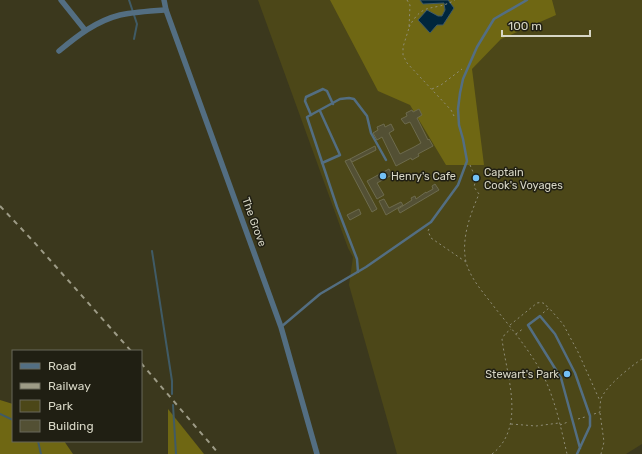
<svg xmlns="http://www.w3.org/2000/svg" width="642" height="454" font-family="Rubik,sans-serif">
  <rect width="100%" height="100%" fill="#3b381d"/>
  <polygon fill="#4c4718" points="258,0 642,0 642,444 626,454 397,454 349,285 353,257 348,248"/>
  <g fill="#6f6713">
    <polygon points="330,0 420,0 423,4 444,3 445,10 442,16 438,16 437,25 443,25 448,0 552,0 556,15 501,39 472,69 484,165 446,165 410,105 378,91"/>
    <polygon points="0,400 13,404 13,441 64,441 73,454 0,454"/>
    <polygon points="168,409 204,454 168,454"/>
  </g>
  <polygon fill="#00263d" stroke="#405b66" points="420,0 448,0 454,8 443,25 437,25 430,33 418,20 427,10 438,16 442,16 445,10 444,3 423,4"/>
  <g fill="none" stroke-linecap="round" stroke-linejoin="round">
    <g stroke="#405b66" stroke-width="2">
      <polyline points="129,0 137,24 134,39"/>
      <polyline points="152,251 172,381 172,394"/>
      <polyline points="173,405 176,454"/>
      <polyline points="0,414 13,420"/>
      <polyline points="38,441 41,454"/>
    </g>
  </g>
  <g fill="#535034" stroke="#6d6b4d">
    <polygon points="419,109 422,115 417,118 428,140 429,139 433,146 418,154 419,156 412,160 411,158 396,166 382,137 377,140 373,133 378,130 377,127 384,124 385,127 391,124 394,130 389,133 400,154 414,147 421,143 410,122 405,124 401,119 407,116 406,113 412,110 413,112"/>
    <polygon points="375,146 376,150 352,162 350,159"/>
    <polygon points="350,159 377,209 372,212 345,161"/>
    <polygon points="389,169 392,175 377,183 384,195 377,199 367,181"/>
    <polygon points="435,184 439,190 400,213 398,209 412,200 411,198 415,196 416,199 426,192 426,193 433,189 432,186"/>
    <polygon points="384,199 389,208 401,202 403,205 386,215 379,201"/>
    <polygon points="359,209 361,214 350,220 347,215"/>
  </g>
  <g fill="none" stroke-linecap="round" stroke-linejoin="round">
    <g stroke="#8f8d77" stroke-width="1" stroke-dasharray="2 3" stroke-linecap="butt">
      <polyline points="407,0 410,5 409,28 403,47 403,55 407,63 451,110 454,116"/>
      <path d="M409,27C424,0 432,13 455,0"/>
      <polyline points="432,89 441,85 462,69"/>
      <path d="M470,165L476,179L474,187L479,194C470,215 461,239 466,262C471,280 484,293 495,308C512,329 530,351 543,375C555,399 561,428 567,454"/>
      <polyline points="429,229 428,231 431,238 466,262"/>
      <polyline points="543,313 549,308 563,324 578,352 600,401"/>
      <path d="M510,325L537,303C543,302 545,303 548,308"/>
      <polyline points="516,334 524,328"/>
      <polyline points="600,413 604,442 601,454"/>
      <path d="M594,414L600,412C600,408 600,403 601,399C605,387 631,366 642,359"/>
      <polyline points="578,419 585,417"/>
      <polyline points="511,424 536,426 559,423"/>
      <polyline points="560,425 568,422"/>
      <path d="M492,454C527,427 506,374 502,339L505,334L511,329"/>
    </g>
    <g stroke="#536e82" stroke-width="2.5">
      <polyline points="320,111 340,155 322,163"/>
      <polyline points="311,115 305,101 306,97 323,89 327,91 333,104"/>
      <polyline points="358,272 357,259 337,207 307,117 340,99 349,98 354,99 367,116 371,133 386,160"/>
      <polyline points="281,327 320,294 366,267 431,222 458,185 467,161 463,139 459,125 458,109 460,93 463,79 477,47 494,19 527,0"/>
      <polyline points="577,454 590,426 590,416 575,373 555,334 540,316 528,325 561,378 580,448"/>
    </g>
    <g stroke="#536e82" stroke-width="5.5">
      <polyline points="61,0 85,30"/>
      <polyline points="164,0 166,10 281,327 317,454"/>
      <path d="M59,51C77,36 96,21 120,15C135,12 151,11 166,10"/>
    </g>
    <g stroke="#9d9b86" stroke-width="2" stroke-dasharray="5 5" stroke-linecap="butt">
      <polyline points="0,206 34,242 131,351"/>
      <polyline points="141,363 219,454"/>
    </g>
  </g>
  <g fill="#73c1f6" stroke="#201f13" stroke-width="1.5">
    <circle cx="383" cy="176" r="4"/>
    <circle cx="476" cy="178" r="4"/>
    <circle cx="567" cy="374" r="4"/>
  </g>
  <g text-anchor="middle" dominant-baseline="central" stroke-width="3" stroke-linejoin="round" paint-order="stroke">
    <g font-size="11" fill="#d7d6c5" stroke="#201f13" text-anchor="start">
      <text x="484" y="172">Captain<tspan x="484" dy="13">Cook's Voyages</tspan></text>
      <text x="391" y="176">Henry's Cafe</text>
      <text x="559" y="374" text-anchor="end">Stewart's Park</text>
    </g>
    <g font-size="11" fill="#d7d6c5" stroke="#201f13">
      <text transform="translate(254 222) rotate(70)">The Grove</text>
    </g>
  </g>
  <rect x="12" y="350" width="130" height="92" fill="#201f13" stroke="#69685a"/>
  <rect x="20" y="363" width="20" height="6" fill="#536e82" stroke="#69685a"/>
  <text x="48" y="370" font-size="12" fill="#d7d6c5">Road</text>
  <rect x="20" y="383" width="20" height="6" fill="#9d9b86" stroke="#69685a"/>
  <text x="48" y="390" font-size="12" fill="#d7d6c5">Railway</text>
  <rect x="20" y="400" width="20" height="12" fill="#4c4718" stroke="#69685a"/>
  <text x="48" y="410" font-size="12" fill="#d7d6c5">Park</text>
  <rect x="20" y="420" width="20" height="12" fill="#535034" stroke="#69685a"/>
  <text x="48" y="430" font-size="12" fill="#d7d6c5">Building</text>
  <path d="M502 30v6h88v-6" fill="none" stroke="#d7d6c5" stroke-width="2"/>
  <text x="508" y="30" font-size="12" fill="#d7d6c5" stroke="#201f13" stroke-width="3" paint-order="stroke">100 m</text>
</svg>
